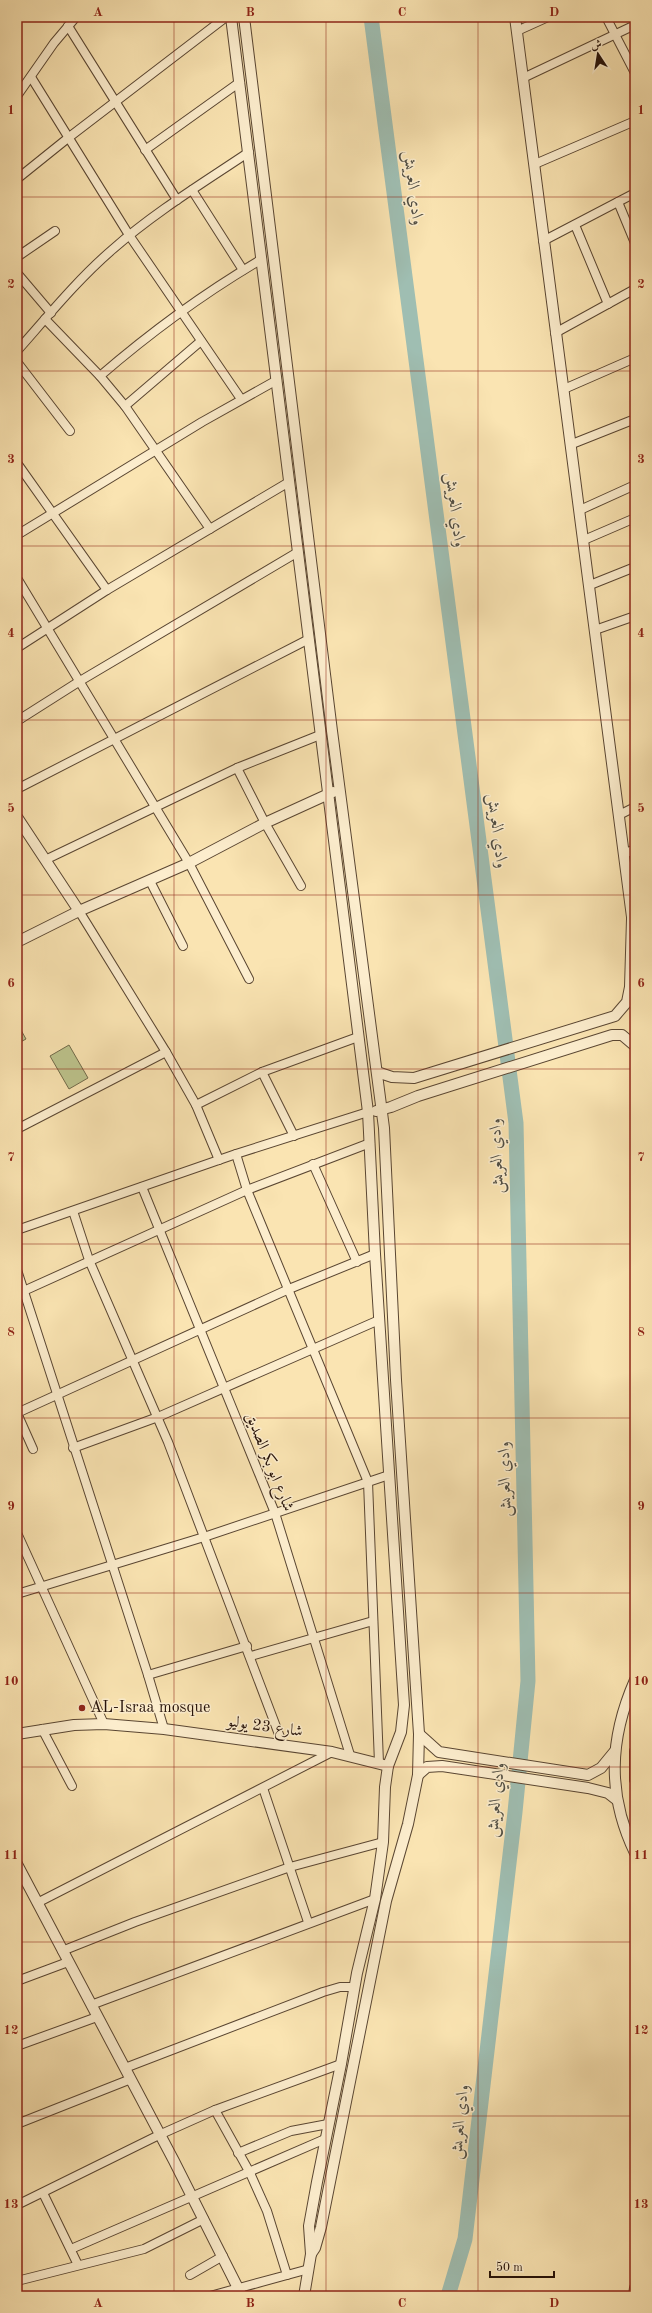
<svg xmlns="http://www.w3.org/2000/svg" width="652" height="2313" font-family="'Old Standard TT',Amiri,serif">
  <rect width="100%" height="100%" fill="#fae4b2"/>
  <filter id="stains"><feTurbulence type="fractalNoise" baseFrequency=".005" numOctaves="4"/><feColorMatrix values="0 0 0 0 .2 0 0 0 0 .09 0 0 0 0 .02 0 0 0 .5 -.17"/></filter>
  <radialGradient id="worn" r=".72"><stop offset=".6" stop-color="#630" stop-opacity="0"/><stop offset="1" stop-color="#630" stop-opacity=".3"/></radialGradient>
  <g fill="#bdc48d" stroke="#716a4a">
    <polygon points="17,1023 26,1039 17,1044"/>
    <polygon points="69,1045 88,1078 69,1089 50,1056"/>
  </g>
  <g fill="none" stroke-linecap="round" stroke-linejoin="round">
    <polyline stroke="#9fbeb2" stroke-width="15" points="371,17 516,1123 528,1681 515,1812 465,2239 448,2296"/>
    <g stroke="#5a4632" stroke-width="10">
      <g id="minor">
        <polyline points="606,17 635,73"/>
        <polyline points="68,26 177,200"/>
        <polyline points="517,31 548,17"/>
        <polyline points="31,77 129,235 241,399"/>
        <polyline points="523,78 635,25"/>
        <polyline points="17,96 54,43 76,17"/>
        <polyline points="145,150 240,82"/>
        <polyline points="535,164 635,121"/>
        <polyline points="17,179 68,138 226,17"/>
        <polyline points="192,190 243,270"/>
        <polyline points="618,202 635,243"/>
        <polyline points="575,225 608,304"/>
        <polyline points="543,241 635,193"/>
        <polyline points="17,257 55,231"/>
        <polyline points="17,273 51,313"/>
        <polyline points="45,319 100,376 125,406 210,529"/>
        <polyline points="555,333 635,289"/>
        <path d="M17,351C48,316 78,279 113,249C155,212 203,183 249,152"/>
        <polyline points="17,362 70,431"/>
        <path d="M100,376C151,332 204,293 262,259"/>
        <polyline points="564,389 635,358"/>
        <polyline points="125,406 201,341"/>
        <polyline points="572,444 635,419"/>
        <polyline points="17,463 107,590"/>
        <polyline points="580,510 635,485"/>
        <polyline points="17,535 202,422 277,380"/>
        <polyline points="584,540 635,518"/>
        <polyline points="17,578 189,863 249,979"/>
        <polyline points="590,585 635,567"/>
        <polyline points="595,630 635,616"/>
        <polyline points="17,648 107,590 289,482"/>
        <polyline points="17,721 80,681 298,552"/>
        <polyline points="237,768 265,823 301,886"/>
        <polyline points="17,789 309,639"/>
        <polyline points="619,815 635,807"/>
        <polyline points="624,854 635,849"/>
        <polyline points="45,860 237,768 320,735"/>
        <polyline points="150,881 183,946"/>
        <polyline points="79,911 166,1052 196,1105 219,1160"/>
        <polyline points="262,1072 294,1136"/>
        <polyline points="196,1105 262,1072 358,1037"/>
        <polyline points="17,1129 166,1052"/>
        <polyline points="236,1154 247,1190 368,1482 379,1763"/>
        <polyline points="313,1164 357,1262"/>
        <polyline points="142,1187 275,1513 350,1755"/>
        <polyline points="73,1211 89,1260 168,1442 283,1745"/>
        <polyline points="17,1230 236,1154 368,1112"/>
        <polyline points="17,1270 148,1675 164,1729"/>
        <polyline points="17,1294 247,1190 370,1143"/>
        <polyline points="17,1413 289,1289 375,1254"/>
        <polyline points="17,1413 33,1449"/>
        <polyline points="73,1448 158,1417 379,1320"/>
        <polyline points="17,1533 104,1724"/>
        <polyline points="17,1594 204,1537 389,1475"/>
        <polyline points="251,1656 373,1621"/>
        <polyline points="148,1675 247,1646"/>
        <polyline points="42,1729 72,1786"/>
        <polyline points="263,1788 308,1922"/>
        <polyline points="37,1903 332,1752"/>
        <polyline points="62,1951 135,1922 290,1867 383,1842"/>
        <polyline points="17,1981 68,1962"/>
        <polyline points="91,2005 375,1899"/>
        <polyline points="17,2046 97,2017"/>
        <polyline points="125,2068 323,1992 340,1987 354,1987"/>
        <polyline points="17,2124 131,2079"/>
        <polyline points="238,2153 291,2131 328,2124"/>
        <polyline points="43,2193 78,2265"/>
        <polyline points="17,2205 159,2135 215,2110 341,2064"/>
        <polyline points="71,2249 325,2139"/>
        <polyline points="190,2275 223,2256"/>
        <polyline points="287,2275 309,2269"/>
        <polyline points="17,2281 144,2249 204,2219"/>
        <polyline points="210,2296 287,2275 267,2211 250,2173 215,2110"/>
      </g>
    </g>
    <g stroke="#5a4632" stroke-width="12">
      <g id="tertiary">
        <polyline points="231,17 368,1112 375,1254 404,1705 401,1732 388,1766 385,1787 383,1842 375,1899 357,1973 341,2064 317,2182 309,2226 311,2254 304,2296"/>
        <polyline points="244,17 332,731 384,1128 396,1380 419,1734 418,1775 408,1824 386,1901 321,2227 315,2248 311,2254"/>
        <polyline points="515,17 632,917 635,928"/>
        <polyline points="17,817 79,911"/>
        <polyline points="17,942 79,911 189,863 265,823 333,792"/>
        <polyline points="377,1072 392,1077 414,1078 615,1016 627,1002 630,987 632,919"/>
        <polyline points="376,1111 391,1107 418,1096 612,1035 622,1035 635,1046"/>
        <path d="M635,1680C609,1739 607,1795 635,1853"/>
        <polyline points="17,1734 74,1725 104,1724 164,1729 332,1752 388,1766"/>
        <polyline points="419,1734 439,1752 588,1775 601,1768 615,1751"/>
        <polyline points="635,1751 635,1780"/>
        <polyline points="418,1775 427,1767 442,1766 588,1788 608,1793 617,1800"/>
        <polyline points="17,1864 174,2161 242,2296"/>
        <polyline points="634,2296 635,2288"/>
      </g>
    </g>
    <use href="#minor" stroke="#fcedcd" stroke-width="8"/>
    <use href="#tertiary" stroke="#fcedcd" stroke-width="10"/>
  </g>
  <path fill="none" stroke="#8f2418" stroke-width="1" stroke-opacity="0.55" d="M174,17V2296M326,17V2296M478,17V2296M17,197H635M17,371H635M17,546H635M17,720H635M17,895H635M17,1069H635M17,1244H635M17,1418H635M17,1593H635M17,1767H635M17,1942H635M17,2116H635"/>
  <circle fill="#8f2418" stroke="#fcedcd" stroke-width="1.5" cx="82" cy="1708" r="4"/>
  <g text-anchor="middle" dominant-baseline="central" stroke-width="3" stroke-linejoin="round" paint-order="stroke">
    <g font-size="16" fill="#251108" stroke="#fcedcd">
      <text transform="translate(269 1462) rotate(68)">شارع ابو بكر الصديق</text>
      <text transform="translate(265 1727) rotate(8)">شارع 23 يوليو</text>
    </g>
    <g font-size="16" fill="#251108" stroke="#fcedcd" text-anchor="start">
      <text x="90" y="1708">AL-Israa mosque</text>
    </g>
    <g font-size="17" font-style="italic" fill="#504e44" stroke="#fcedcd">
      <text transform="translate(413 188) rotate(83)">وادي العريش</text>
      <text transform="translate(455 510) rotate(83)">وادي العريش</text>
      <text transform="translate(497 831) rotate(83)">وادي العريش</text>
      <text transform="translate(497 1156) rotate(-92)">وادي العريش</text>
      <text transform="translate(505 1479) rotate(-91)">وادي العريش</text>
      <text transform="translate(496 1800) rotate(-84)">وادي العريش</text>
      <text transform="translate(460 2122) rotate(-84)">وادي العريش</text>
    </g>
  </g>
  <rect width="652" height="2313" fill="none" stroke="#fae4b2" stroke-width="44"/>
  <g transform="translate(598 54) rotate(348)" stroke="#fcedcd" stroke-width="3" paint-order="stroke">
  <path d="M0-3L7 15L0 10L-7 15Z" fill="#251108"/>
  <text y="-6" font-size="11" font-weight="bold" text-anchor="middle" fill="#251108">ش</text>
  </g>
  <path d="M490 2271v6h64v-6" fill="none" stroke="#251108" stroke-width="2"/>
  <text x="496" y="2271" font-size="12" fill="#251108" stroke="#fcedcd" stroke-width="3" paint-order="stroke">50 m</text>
  <rect x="22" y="22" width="608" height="2269" fill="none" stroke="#8f2418" stroke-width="1.5"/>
  <g font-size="13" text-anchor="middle" font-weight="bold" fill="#8f2418">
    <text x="98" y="16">A</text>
    <text x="250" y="16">B</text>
    <text x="402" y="16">C</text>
    <text x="554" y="16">D</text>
    <text x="11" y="114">1</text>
    <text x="641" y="114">1</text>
    <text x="11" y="288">2</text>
    <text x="641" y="288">2</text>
    <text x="11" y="463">3</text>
    <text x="641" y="463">3</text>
    <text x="11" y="637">4</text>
    <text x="641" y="637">4</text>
    <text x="11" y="812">5</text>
    <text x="641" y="812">5</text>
    <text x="11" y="987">6</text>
    <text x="641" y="987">6</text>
    <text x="11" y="1161">7</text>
    <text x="641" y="1161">7</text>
    <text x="11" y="1336">8</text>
    <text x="641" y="1336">8</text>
    <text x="11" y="1510">9</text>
    <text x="641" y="1510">9</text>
    <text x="11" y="1685">10</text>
    <text x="641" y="1685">10</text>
    <text x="11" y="1859">11</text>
    <text x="641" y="1859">11</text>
    <text x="11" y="2034">12</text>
    <text x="641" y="2034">12</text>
    <text x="11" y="2208">13</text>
    <text x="641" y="2208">13</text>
    <text x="98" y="2307">A</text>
    <text x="250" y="2307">B</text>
    <text x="402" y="2307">C</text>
    <text x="554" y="2307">D</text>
  </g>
  <rect width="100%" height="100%" filter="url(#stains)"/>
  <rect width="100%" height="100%" fill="url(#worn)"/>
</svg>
